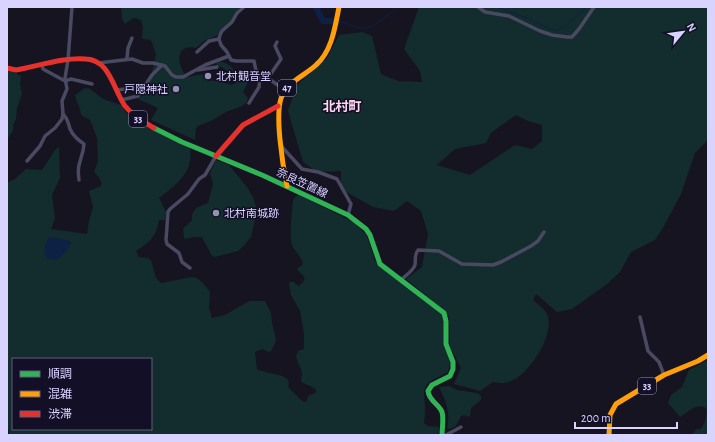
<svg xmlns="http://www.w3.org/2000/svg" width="715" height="442" font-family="'Alegreya Sans','Noto Sans JP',sans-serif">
  <rect width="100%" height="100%" fill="#161421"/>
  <g fill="#132c2d" fill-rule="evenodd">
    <path d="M121,7H241L235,12L231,22L216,36L204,41L196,48C174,43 177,66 187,77L203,74L208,81H219L231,85L236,83C235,75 224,67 216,65L217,62C227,62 231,65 236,74L250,78L243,92L248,98L246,103L242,106L226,112L213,120L198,126L196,128L195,140L151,120L158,108L138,99L148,88L156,55L152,42L150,40L143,39L142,37L143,28L141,20L134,18L125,24L122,19Z"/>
    <path d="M419,7H708V140L695,153L681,194L663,228L655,240L631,252L620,272L607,284L572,309L557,312L536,294L533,300C537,303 543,308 546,312C558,331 529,375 511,381C504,384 499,383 493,382L480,391L454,384L461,368L450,347L449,317L445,311L406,279L422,267L428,234L421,211L407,201L394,211L373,207L341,189V171L317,172L303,162L288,111L297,85L327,58L339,35L362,32L372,36L381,74L398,81L422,82L420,71L404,49ZM516,115L528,121L542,125V141L532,149L515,145L470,175L437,165L455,149L486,143L491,133Z"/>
    <polygon points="7,69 21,76 20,84 22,94 17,108 16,119 13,125 13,131 7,139"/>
    <path d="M85,88L90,89L103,99L121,105L130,118L140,124L190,147C194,172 177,184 159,198L166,212L165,220H159C156,237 150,242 136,251L139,257L147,258L151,260L156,278L161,283L192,277L197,278L203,283L210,292L209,308L212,318L225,315L249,301H265L271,313L272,323L276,339L275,343L271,351L269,352L262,349L255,352L257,369C263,373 285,374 288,380C289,382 289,386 288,387L299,398L304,402L307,401L308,396L317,392L314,388L301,382L302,372L296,357L298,351L304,349V333L300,311L291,295L289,284L290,282H293L299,286C309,276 304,278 297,269L303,264C301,255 294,251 292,245C289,231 292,214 293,200L295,197L299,195L355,223L367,236L375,261L441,312L445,321L444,347L449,356L450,364L448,372C443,375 438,377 434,379C420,387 425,395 425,407C425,412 425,418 424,423L428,426L439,427L438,435H9V431L7,427V183L15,179L26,169L42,170L55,150L59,147L60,178L52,195L55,219L51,229L87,234L89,221L93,207L89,191L101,186C102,180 98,176 94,172L98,161L97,138L90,120L81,115C80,106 76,102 75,95ZM13,359H151V429H13Z"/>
    <polygon points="216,160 229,165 247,187 253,197 257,210 251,237 247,242 238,251 215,257 212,256 202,237 194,237 186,239 184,238 183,229 192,220 192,214 196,208 208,203 213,184 210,173"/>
    <path d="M708,360V435H692L696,429H701C705,424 708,413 706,408C696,403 689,411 680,417L668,403L671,395L682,387L689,370Z"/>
    <path d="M449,386L457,390L477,393L481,396V400L471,408L470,416L469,417L464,415L461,416L456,426L449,429L447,428C451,413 446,401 439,387Z"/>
  </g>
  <path fill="#0d2144" d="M50,237L70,241L72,243L63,255L56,260C55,260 50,259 49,259C41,254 45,242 50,237Z"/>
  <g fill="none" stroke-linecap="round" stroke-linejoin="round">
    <g stroke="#0d2144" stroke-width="1">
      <polyline points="497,7 527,18 550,29 558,30 566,25 587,7"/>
      <path d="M340,22C347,23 354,27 361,28C375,29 387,15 397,7"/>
    </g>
    <polyline stroke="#0d2144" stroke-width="6" points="316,7 323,21 333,21"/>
    <g stroke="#4a4962" stroke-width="3.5">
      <polyline points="244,7 237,13 232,22 222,31 220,35 219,39 221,45 227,52 231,60 236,61 254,61 257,76 269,79 285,90"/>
      <polyline points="478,7 485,12 509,16 540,31 552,35 567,37 572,37 579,29 594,7"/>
      <polyline points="197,52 209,41 219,39"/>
      <polyline points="127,58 128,48 132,38"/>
      <polyline points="98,63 132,59 143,63 153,63 165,66 172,75 176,77 183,77 205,65 229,56"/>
      <polyline points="42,65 43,69 65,81 71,79 92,84"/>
      <polyline points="198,70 217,67"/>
      <polyline points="268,78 281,59 275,46 277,42"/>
      <polyline points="117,90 133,88"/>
      <polyline points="121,100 138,96 152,75 162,65"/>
      <polyline points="249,103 259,87 260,77"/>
      <path d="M63,114C68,119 68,123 70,129C73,136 78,140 84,144C83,159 76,163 79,180"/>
      <polyline points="282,147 302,169 318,172 337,179 351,204 348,215"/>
      <polyline points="27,161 40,146 45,136 55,128 62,119 63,114 62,101 67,89 65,78 68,60 72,7"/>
      <polyline points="190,268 182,262 179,253 167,244 166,240 168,212 170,209 188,194 199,179 205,175 216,156"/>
      <path d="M401,280C405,276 413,271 415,265C416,259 414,255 418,250L439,251L462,264L493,265L501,262L531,246L538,241L544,232"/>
      <polyline points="640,317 648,351 659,362 664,375"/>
      <polyline points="446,435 461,427"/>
    </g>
    <path stroke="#30b455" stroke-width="5" d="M154,128L182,142L262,175L348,215L366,229L370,235L380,264L444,313L446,321V344L453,362V369L450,376L432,385L428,391C429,401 439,404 442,412C444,419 442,428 442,435"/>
    <g stroke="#ff9f0a" stroke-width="5">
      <path d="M287,186C283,167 274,112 282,96C289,81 304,76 316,65C332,51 335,27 339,7"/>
      <polyline points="609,435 610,415 616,404 664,375 698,361 708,355"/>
    </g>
    <g stroke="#e5322d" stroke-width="5">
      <path d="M7,68L16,70C39,66 63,57 86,59C110,60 113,89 125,106C133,116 143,122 154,128"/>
      <polyline points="216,156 243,125 278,106"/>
    </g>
  </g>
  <g fill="#9591b1" stroke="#130f26" stroke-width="1.5">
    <circle cx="208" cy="76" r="4"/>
    <circle cx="176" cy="89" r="4"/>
    <circle cx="216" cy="213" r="4"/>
  </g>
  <g text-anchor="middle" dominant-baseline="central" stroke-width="3" stroke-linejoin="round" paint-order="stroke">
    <g fill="#130f26" stroke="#9e99be" stroke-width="1">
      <rect x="278" y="80" width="18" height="16" rx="3"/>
      <rect x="129" y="111" width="18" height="16" rx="3"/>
      <rect x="638" y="378" width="18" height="16" rx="3"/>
    </g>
    <g font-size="10" font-weight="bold" fill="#d9d4ff">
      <text x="287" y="88">47</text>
      <text x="138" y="119">33</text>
      <text x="647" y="386">33</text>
    </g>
    <g font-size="11" fill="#d9d4ff" stroke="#130f26" text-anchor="start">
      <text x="216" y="76">北村観音堂</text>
      <text x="168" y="89" text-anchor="end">戸隠神社</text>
      <text x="224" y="213">北村南城跡</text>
    </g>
    <g font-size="11" fill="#d9d4ff" stroke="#130f26">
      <text transform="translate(302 183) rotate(25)">奈良笠置線</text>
    </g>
    <g font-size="13" font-weight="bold" fill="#ffd6f0" stroke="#130f26">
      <text x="342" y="107">北村町</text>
    </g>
  </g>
  <rect width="715" height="442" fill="none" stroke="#d9d4ff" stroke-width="16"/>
  <rect x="12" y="358" width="140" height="72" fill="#130f26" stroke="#625e7d"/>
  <rect x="20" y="371" width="20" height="6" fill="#30b455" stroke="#625e7d"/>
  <text x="48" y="378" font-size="12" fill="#d9d4ff">順調</text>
  <rect x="20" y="391" width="20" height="6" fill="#ff9f0a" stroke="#625e7d"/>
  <text x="48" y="398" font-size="12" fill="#d9d4ff">混雑</text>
  <rect x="20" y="411" width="20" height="6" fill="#e5322d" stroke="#625e7d"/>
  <text x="48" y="418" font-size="12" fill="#d9d4ff">渋滞</text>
  <g transform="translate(683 32) rotate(61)" stroke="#130f26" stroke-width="3" paint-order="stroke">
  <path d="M0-3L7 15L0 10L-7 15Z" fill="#d9d4ff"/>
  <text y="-6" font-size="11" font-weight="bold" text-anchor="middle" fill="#d9d4ff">N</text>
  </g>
  <path d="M575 422v6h102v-6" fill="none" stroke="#d9d4ff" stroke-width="2"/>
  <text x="581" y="422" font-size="12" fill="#d9d4ff" stroke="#130f26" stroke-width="3" paint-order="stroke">200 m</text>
</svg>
